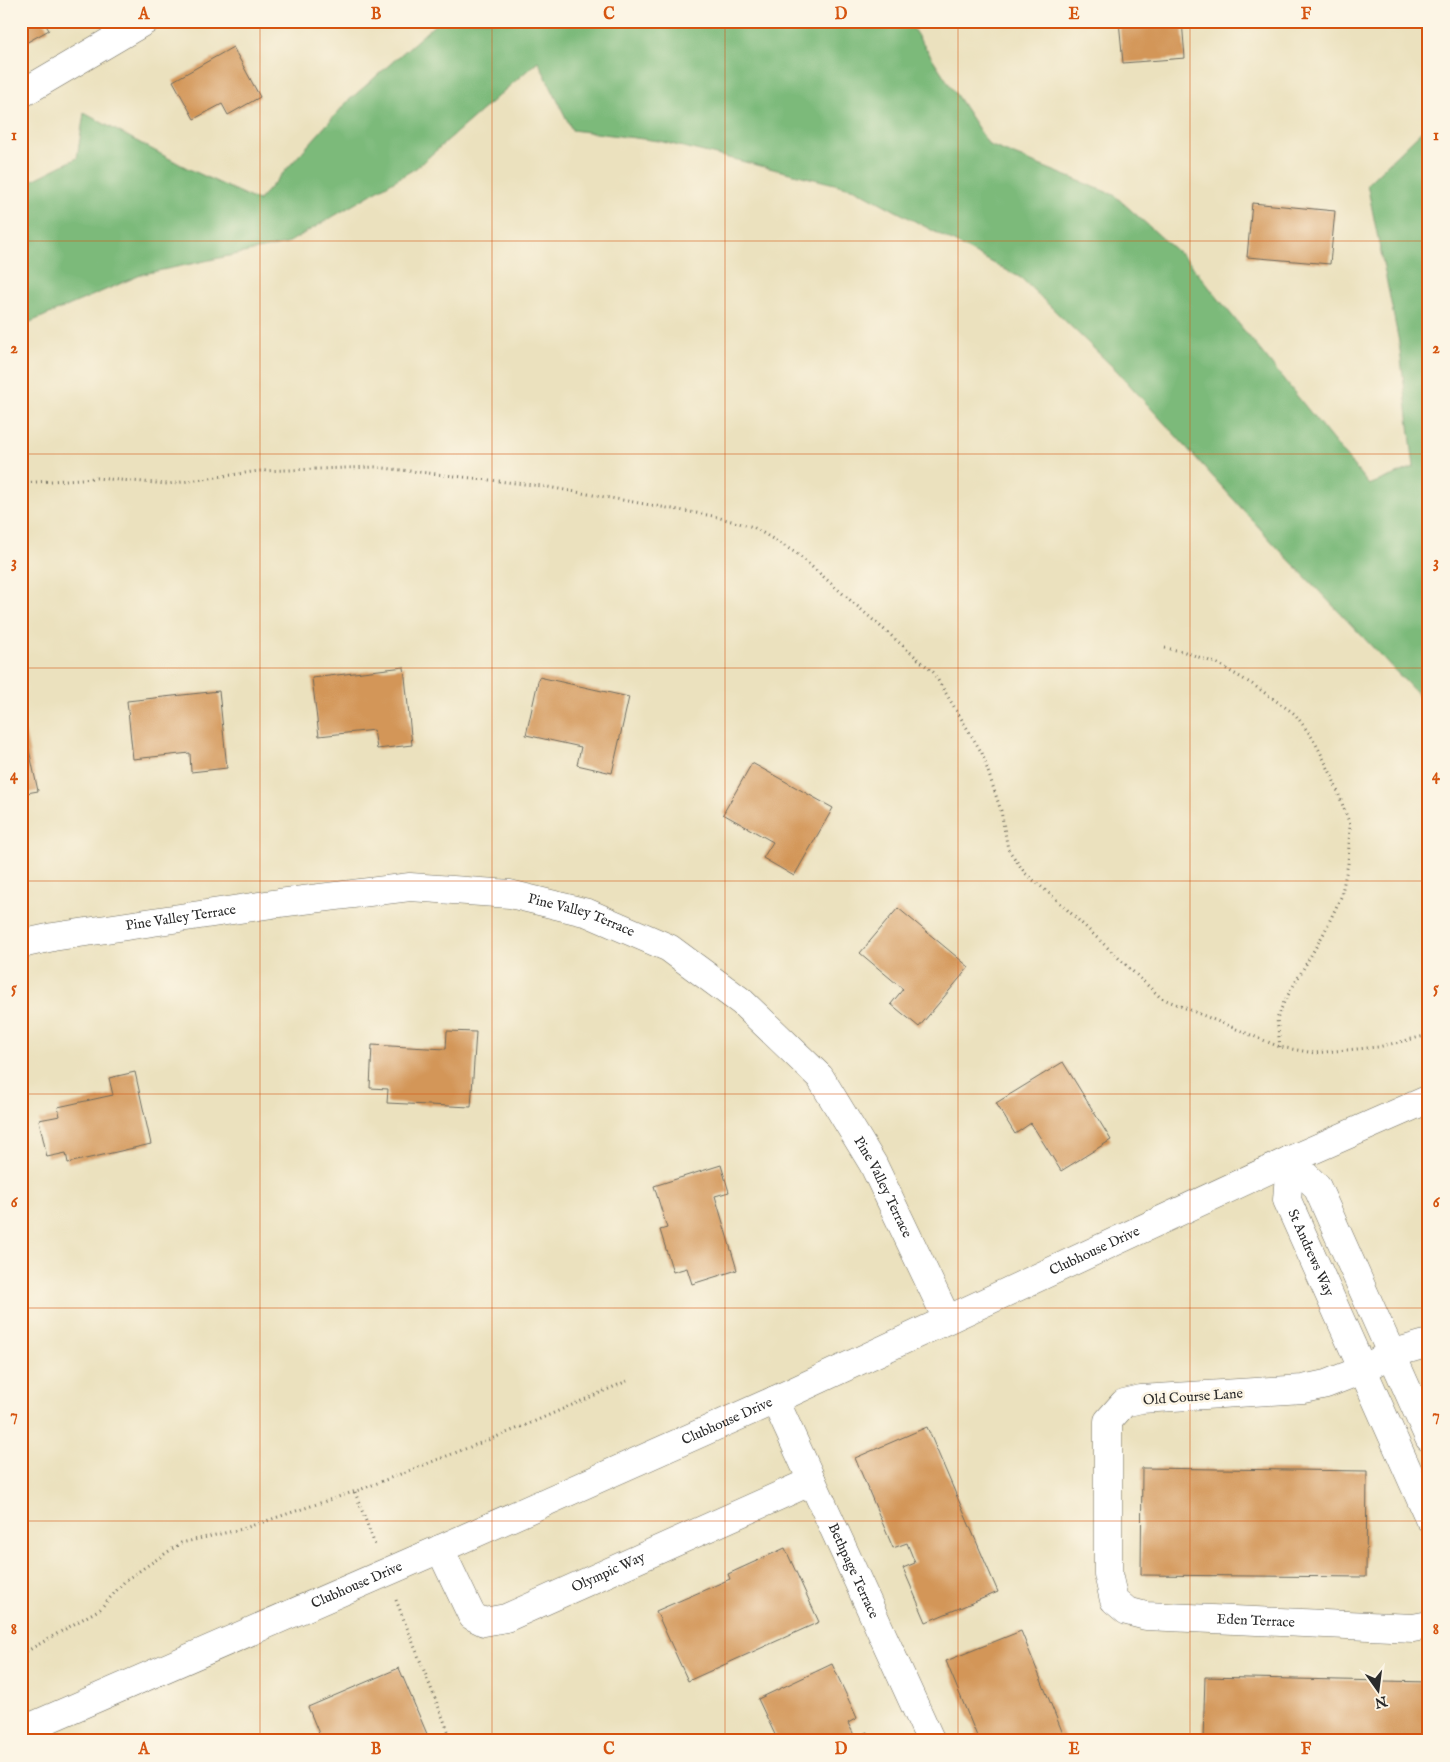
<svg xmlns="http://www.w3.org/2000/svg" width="1450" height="1762" font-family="'IM FELL English',serif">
  <rect width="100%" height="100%" fill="#fcf5e5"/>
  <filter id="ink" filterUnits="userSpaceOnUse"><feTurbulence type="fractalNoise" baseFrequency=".02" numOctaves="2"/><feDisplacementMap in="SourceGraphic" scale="10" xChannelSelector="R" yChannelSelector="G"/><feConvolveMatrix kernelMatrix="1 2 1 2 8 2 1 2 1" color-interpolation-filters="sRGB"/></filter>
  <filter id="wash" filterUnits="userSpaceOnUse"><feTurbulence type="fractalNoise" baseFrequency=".0096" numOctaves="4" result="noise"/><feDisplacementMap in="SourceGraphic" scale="20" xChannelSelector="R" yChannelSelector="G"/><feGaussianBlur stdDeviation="1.12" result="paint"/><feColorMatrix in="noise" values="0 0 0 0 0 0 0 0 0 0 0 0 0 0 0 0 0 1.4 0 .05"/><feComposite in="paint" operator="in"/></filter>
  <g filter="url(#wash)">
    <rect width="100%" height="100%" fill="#ebe1be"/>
    <polygon fill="#7bba7a" stroke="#537252" points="439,21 639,21 643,23 645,21 908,21 989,145 1114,195 1188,261 1369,485 1414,467 1399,342 1367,184 1429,124 1429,706 1274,544 1118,372 1021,278 855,189 659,141 572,130 538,61 416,168 286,244 143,274 21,326 21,186 77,158 84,113 187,168 258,201 347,102"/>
    <g id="blocks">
      <g fill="#d39659">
        <polygon points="21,21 43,21 49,30 24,44 21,38"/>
        <polygon points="1119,21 1182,21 1185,58 1123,63"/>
        <polygon points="233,47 260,97 228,115 222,104 194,119 173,81"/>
        <polygon points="1252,203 1335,211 1330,264 1247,257"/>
        <polygon points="404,667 412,745 377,749 374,730 319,736 312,678"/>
        <polygon points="539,677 629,697 612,773 577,765 581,747 526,735"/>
        <polygon points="219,691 227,768 191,772 190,753 133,759 127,701"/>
        <polygon points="21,722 23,722 38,791 21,794"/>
        <polygon points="752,763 833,808 794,876 763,858 773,842 723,814"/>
        <polygon points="898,908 969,967 919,1027 891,1004 903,989 860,953"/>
        <polygon points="447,1031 476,1032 471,1107 387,1103 388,1089 370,1088 372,1045 446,1049"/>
        <polygon points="1063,1062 1111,1140 1061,1171 1031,1123 1015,1134 996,1103"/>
        <polygon points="135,1072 151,1144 68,1163 66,1153 47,1157 39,1120 60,1116 58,1107 113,1095 109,1078"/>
        <polygon points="721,1165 729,1192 715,1196 737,1270 692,1284 687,1268 673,1272 660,1230 667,1228 654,1186"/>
        <polygon points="927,1427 998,1592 926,1622 903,1568 915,1563 907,1543 893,1548 855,1458"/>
        <polygon points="1142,1468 1367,1471 1366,1577 1141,1575"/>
        <polygon points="785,1548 819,1622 688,1681 656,1611 730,1579 728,1574"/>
        <polygon points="1021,1631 1066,1741 979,1741 946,1661"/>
        <polygon points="832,1664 857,1718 848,1723 855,1737 867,1732 871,1741 778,1741 758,1699"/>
        <polygon points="399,1668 430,1741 322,1741 308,1707"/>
        <polygon points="1205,1677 1429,1682 1429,1741 1203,1741"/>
      </g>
    </g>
  </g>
  <g filter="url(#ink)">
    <use href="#blocks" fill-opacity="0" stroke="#6e6b5e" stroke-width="1"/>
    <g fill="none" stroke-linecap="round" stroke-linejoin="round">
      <g stroke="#6e6b5e" stroke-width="29">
        <g id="minor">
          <polyline points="21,94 145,21"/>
          <path id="s1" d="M21,944L53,937L279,903L410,887L510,894L588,913L669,948L742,1002L820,1077L873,1164L947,1319"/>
          <path id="s2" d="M1290,1160L1287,1200L1429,1518"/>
          <polyline points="1290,1160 1317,1187 1429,1438"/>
          <path id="s3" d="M1429,1343L1391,1354L1362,1370L1326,1384L1303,1389L1141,1399L1124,1403L1108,1421V1574L1114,1600L1127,1611L1146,1616L1413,1628L1429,1625"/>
          <path id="s4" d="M775,1400L931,1741"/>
          <path id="s5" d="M440,1549L472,1616L484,1622L506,1618L812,1481"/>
          <path id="s6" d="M21,1731L440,1549L775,1400L1290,1160L1429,1099"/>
        </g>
      </g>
      <g stroke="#6e6b5e" stroke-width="3" stroke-dasharray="1 4" stroke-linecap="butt">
        <polyline points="21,483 96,478 168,484 259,471 375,467 542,486 713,516 753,527 796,553 933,672 982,753 1001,811 1008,849 1025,873 1058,901 1161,998 1280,1047 1314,1053 1378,1047 1429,1035"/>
        <polyline points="1165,648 1182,651 1218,664 1252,684 1295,714 1314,740 1332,776 1350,825 1348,864 1341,897 1324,933 1284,1002 1277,1019 1280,1047"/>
        <polyline points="355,1492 375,1545"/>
        <polyline points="396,1600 452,1741"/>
        <polyline points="21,1652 29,1650 100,1609 126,1580 181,1543 242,1529 362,1489 524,1426 627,1381"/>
      </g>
      <use href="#minor" stroke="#fff" stroke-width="28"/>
    </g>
  </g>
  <path fill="none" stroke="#d5540f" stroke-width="1" stroke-opacity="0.55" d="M260,21V1741M492,21V1741M725,21V1741M958,21V1741M1190,21V1741M21,241H1429M21,454H1429M21,668H1429M21,881H1429M21,1094H1429M21,1308H1429M21,1521H1429"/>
  <g text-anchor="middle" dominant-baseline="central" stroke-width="5" stroke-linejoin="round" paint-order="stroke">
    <g font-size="14" fill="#2b2b2b" stroke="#fcf5e5">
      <text stroke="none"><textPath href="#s1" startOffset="568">Pine Valley Terrace</textPath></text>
      <text stroke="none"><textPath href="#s1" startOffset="162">Pine Valley Terrace</textPath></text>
      <text stroke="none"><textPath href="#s1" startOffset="988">Pine Valley Terrace</textPath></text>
      <text stroke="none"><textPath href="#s6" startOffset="1176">Clubhouse Drive</textPath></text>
      <text stroke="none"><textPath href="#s2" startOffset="98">St Andrews Way</textPath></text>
      <text transform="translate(1193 1397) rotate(-4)">Old Course Lane</text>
      <text stroke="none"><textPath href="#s6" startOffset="771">Clubhouse Drive</textPath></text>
      <text stroke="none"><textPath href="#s4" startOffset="188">Bethpage Terrace</textPath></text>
      <text stroke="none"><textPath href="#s5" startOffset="222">Olympic Way</textPath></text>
      <text stroke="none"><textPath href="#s6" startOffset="366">Clubhouse Drive</textPath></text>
      <text stroke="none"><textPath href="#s3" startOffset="665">Eden Terrace</textPath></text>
    </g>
  </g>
  <rect width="1450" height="1762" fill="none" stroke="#fcf5e5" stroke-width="55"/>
  <g transform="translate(1378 1690) rotate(166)" stroke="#fcf5e5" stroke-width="4" paint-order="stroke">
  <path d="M0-4L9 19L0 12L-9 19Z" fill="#2b2b2b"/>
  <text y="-8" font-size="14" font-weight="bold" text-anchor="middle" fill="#2b2b2b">N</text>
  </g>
  <rect x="28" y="28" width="1394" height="1706" fill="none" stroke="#d5540f" stroke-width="2"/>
  <g font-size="16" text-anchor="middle" font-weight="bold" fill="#d5540f">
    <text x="144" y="19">A</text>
    <text x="376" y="19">B</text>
    <text x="609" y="19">C</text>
    <text x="841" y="19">D</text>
    <text x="1074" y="19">E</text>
    <text x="1306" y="19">F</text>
    <text x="14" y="140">1</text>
    <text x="1436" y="140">1</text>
    <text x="14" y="353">2</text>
    <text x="1436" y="353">2</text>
    <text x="14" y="567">3</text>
    <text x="1436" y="567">3</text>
    <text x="14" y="780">4</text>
    <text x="1436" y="780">4</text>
    <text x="14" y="993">5</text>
    <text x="1436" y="993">5</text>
    <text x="14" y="1207">6</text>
    <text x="1436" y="1207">6</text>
    <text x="14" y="1420">7</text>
    <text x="1436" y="1420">7</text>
    <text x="14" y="1634">8</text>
    <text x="1436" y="1634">8</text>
    <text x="144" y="1754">A</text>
    <text x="376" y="1754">B</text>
    <text x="609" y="1754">C</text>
    <text x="841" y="1754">D</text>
    <text x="1074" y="1754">E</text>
    <text x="1306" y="1754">F</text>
  </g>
</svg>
